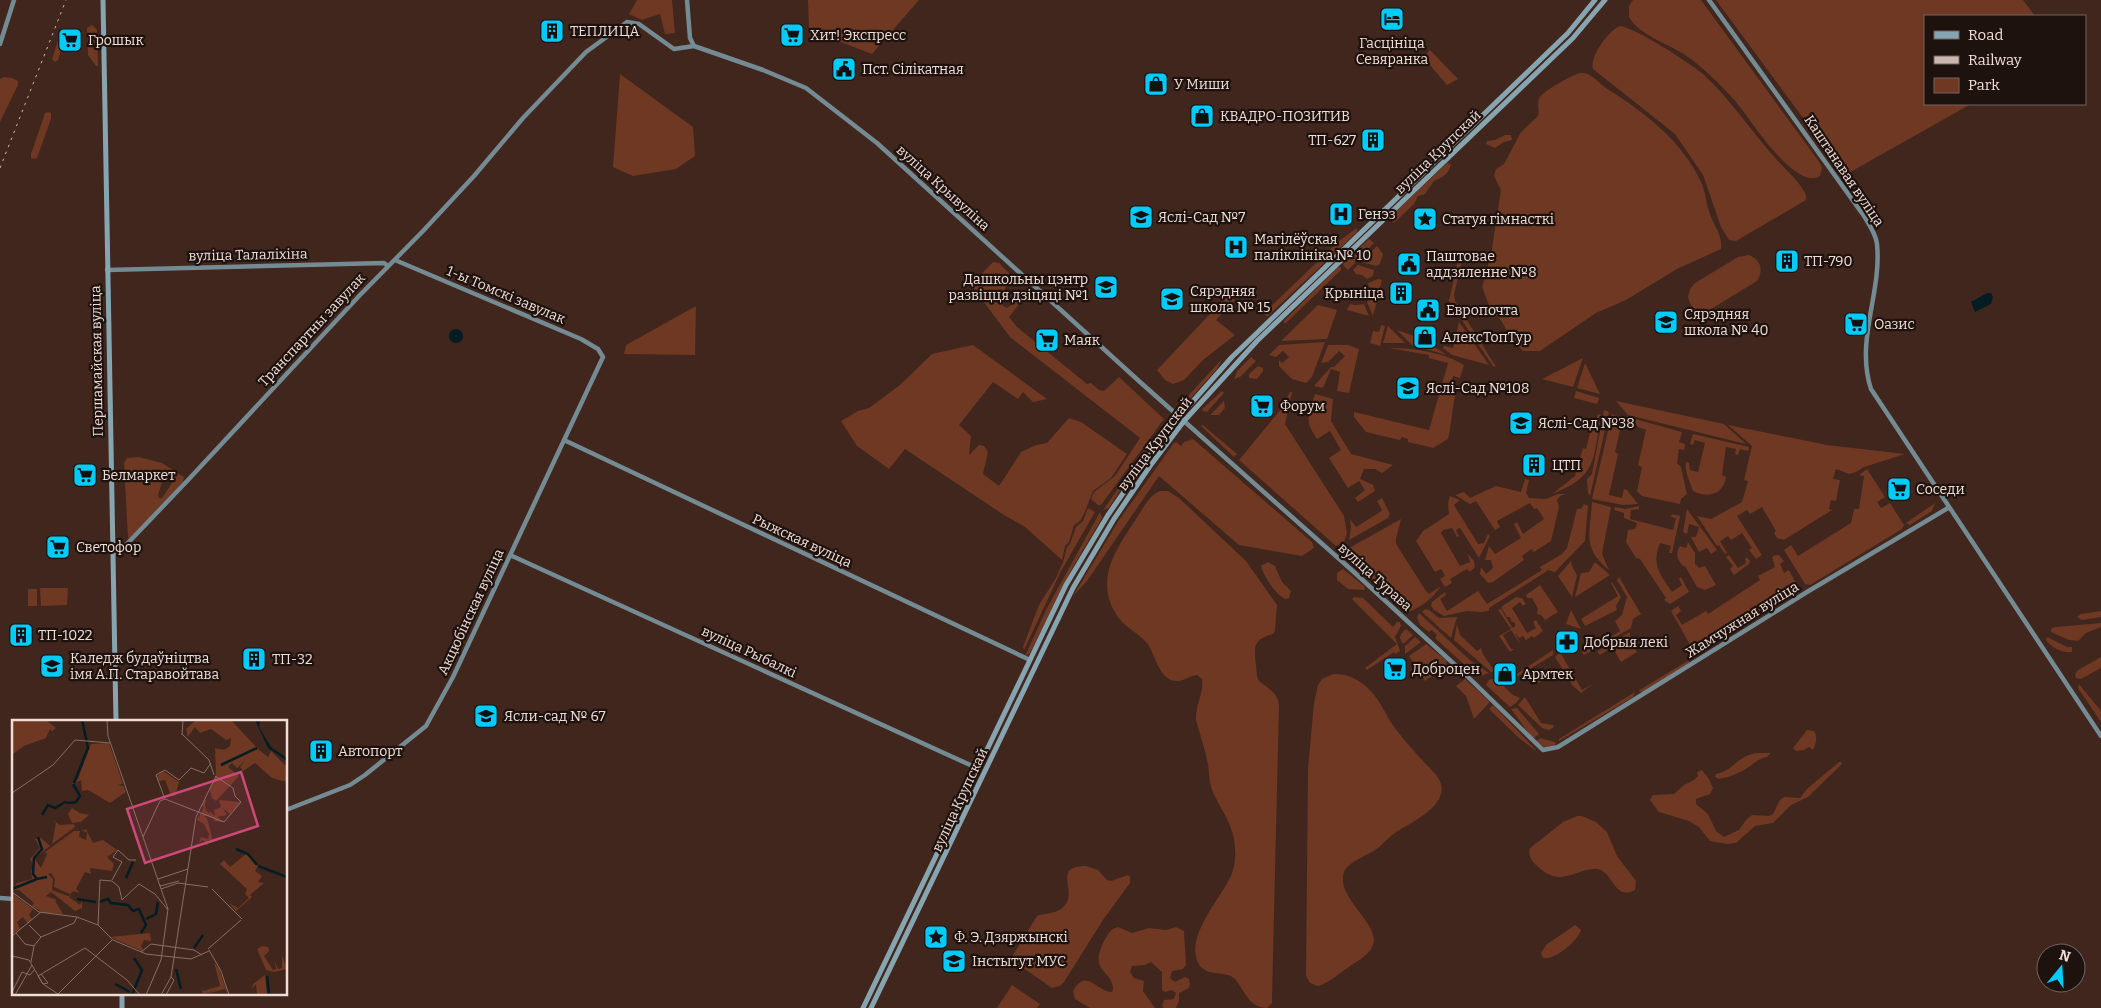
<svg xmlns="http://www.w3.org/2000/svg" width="2101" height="1008" font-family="Bitter,serif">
<rect width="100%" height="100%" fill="#40261c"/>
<path fill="#6e3823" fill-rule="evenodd" d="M637,0H672L675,33L665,34L660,14L642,20L629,14Z
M808,0H919L872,54L809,30Z
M1633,0H1701L1820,163L1822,168L1820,176C1795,192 1750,118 1736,102C1720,84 1702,66 1682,53C1666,43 1638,34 1629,17V6Z
M1716,0H2023L2035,16H1925V104H1971L1845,175Z
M92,25L97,30L98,66H96L88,55L87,28Z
M1620,26C1636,28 1690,63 1703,74C1731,99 1752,133 1778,161C1785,169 1809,190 1806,200L1736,241L1729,240L1721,227L1703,175L1675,134L1593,69C1589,57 1609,30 1620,26Z
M63,31L66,34L58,60L55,62L52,59L60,34Z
M1430,50L1458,79L1447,85L1423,57Z
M1580,73C1593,73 1596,81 1606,88C1644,112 1683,141 1702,184C1706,194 1706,204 1710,214C1714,226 1723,236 1721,249L1677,269L1626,300L1596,313L1540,351H1523L1510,337L1501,320L1491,310L1482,287L1491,255L1501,190L1494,176L1496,169L1504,164L1521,132L1538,116C1540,110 1536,102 1540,97C1543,91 1574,74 1580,73Z
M620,74L693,127L695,156L676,169L633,176L613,167Z
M4,77L12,78L18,81V85L0,122V79Z
M48,112L51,113V119L37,158L34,159L31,158V154L45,113Z
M1505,135H1511L1512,140L1504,142L1495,148L1486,144L1487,141L1495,140Z
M1447,163L1451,164C1449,174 1443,177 1434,181L1425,194L1418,196L1414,204L1394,223L1389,218Z
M1357,228V232L1268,316H1266L1264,313L1339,241Z
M1369,239L1374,243L1348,270L1343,265L1344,262Z
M1377,246L1383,254L1380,264L1376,266L1361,262Z
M1460,251L1464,252L1454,295L1455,301L1496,367L1493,366L1449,301Z
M1749,255C1761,260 1764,270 1757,281L1708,311C1697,313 1690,307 1688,297L1690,289L1695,283L1738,257Z
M993,262L999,263L1020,284L1019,286L1009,283L1005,288L1006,294L1002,300L1003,306L1007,308L1017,301L1020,303L1009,317L1017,327L1087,384L1091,383L1099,390L1104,391L1119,377L1164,419L1101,505H1098L1091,499L1094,492L1115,476L1140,438L1010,337L971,285Z
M1358,265L1374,270L1373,276L1367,279L1362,275L1356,274L1353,270Z
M1338,267H1341V270L1286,323H1284V321Z
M1378,279L1382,280L1379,291L1369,287L1368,283Z
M1375,292L1379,294L1373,316L1367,302Z
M1227,296L1235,300L1216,320L1235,335L1203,360L1184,380L1173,384L1165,380L1157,370Z
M1350,304L1355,305L1364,304L1369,316L1347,310Z
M1318,305L1337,310L1327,339L1281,341Z
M696,306L695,355L624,354L626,345Z
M1664,309L1671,321L1663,326L1656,314Z
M1459,322L1489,365L1452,355L1443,348L1444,346L1453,348Z
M1381,325L1385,326L1380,346L1370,343L1373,331L1379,332Z
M1388,326L1405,343H1383Z
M1397,330L1414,336L1413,346Z
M1416,341L1433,346L1447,355L1415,346Z
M1325,342L1312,377L1306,383L1292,379L1279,366V360L1282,363L1289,357L1283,351L1276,357L1269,355L1279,345Z
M973,345L1047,399L1033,402L1023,392L1018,399L993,382L959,425L971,436L969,455L979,445L984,446L988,452L983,474L999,486L1021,452L1036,445L1047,443L1069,418L1081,422L1127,454L1111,478L1093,491L1084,514L1080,521L1074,525L1069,542L1065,546L1062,560L1025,527L1004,515L905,449L889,469L857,446L841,421L858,411L869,408L900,385L932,354Z
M1328,345H1348L1359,349L1349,393L1337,391L1340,372L1331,369L1323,388L1314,386L1331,367H1334L1345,356L1339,351L1328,362L1321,363Z
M1389,348C1414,348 1443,352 1464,365L1460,378L1453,376L1450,386L1457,388C1452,405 1452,422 1448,439L1433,448L1408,442V439L1402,437L1400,440L1366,432L1354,417V412L1429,430L1448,363L1429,358V355Z
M1251,357L1256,361L1240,377L1234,379L1237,371Z
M1583,358L1573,387L1542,379Z
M1222,359L1217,369L1188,401V396Z
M1585,363L1600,394L1577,388Z
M1258,366L1263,368V371L1257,379L1249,378V374Z
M1222,391L1224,393L1207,412L1203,411L1202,409Z
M1576,391L1599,398L1597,404L1574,398Z
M1290,392H1292L1285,424L1344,516L1347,533L1344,542L1336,546L1239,460L1282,408Z
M1315,394L1333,399L1331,421L1351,454L1393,465L1382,473L1375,469H1364L1360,479L1373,485L1375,491L1358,502L1355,498L1365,490L1359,481L1348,488L1329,458L1341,450L1330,431L1317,439C1304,421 1308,413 1315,394Z
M1224,401L1225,408L1219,415H1210Z
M1616,401L1724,424L1746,444L1628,415Z
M1604,410L1609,412L1590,496L1588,493L1587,479L1592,474Z
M1598,414L1601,415C1593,458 1599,476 1552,494L1575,476L1583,448L1586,449L1593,421H1595Z
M1612,414L1627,420L1622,422L1615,452L1618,454L1609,495L1622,498L1624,489L1627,490L1638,504L1623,505L1592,499Z
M1631,418L1682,432L1679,442L1685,444L1684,450L1679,449L1677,463L1681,467L1687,494L1681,499L1680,504L1642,496L1637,491L1642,467L1638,465L1646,430L1638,427Z
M1203,425L1237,454L1234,457L1201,426Z
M1728,425L1827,445L1905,454L1864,467L1856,472L1849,474L1836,469L1833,479L1840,480L1836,501L1831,500L1829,509L1832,510L1784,540L1777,538L1774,533L1776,531L1762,507L1750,514L1747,510L1737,516L1762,555L1756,559L1749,550L1752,548L1742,533L1731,540L1728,536L1720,541L1727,553L1725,554L1719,545L1717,546L1697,516L1711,519L1742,502L1748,481L1744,480L1752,446Z
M1160,429L1164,431L1151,444L1137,463L1109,508L1103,510Z
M1693,434L1749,447L1748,451L1740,449L1738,455L1735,454L1736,449L1726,447L1722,475L1726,477C1724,494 1708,499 1693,491C1690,482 1684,471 1686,462L1689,463L1690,470L1698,472L1705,443L1695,440L1693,445L1690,444Z
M1193,439L1312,542L1314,548L1302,556L1239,545L1159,476L1087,581L1073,596L1119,520L1174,443L1176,442L1181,446L1184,442Z
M139,457L162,463L184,477L183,482L130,538H128L124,463L127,458ZM166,469L173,477L172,483L162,498H159L158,495Z
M1867,469L1885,497L1877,502L1881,508L1890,503L1904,525L1902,529L1810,585L1805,584L1784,550L1791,545L1798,556L1851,523L1854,509H1859L1864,476L1859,475Z
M1525,479L1529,480L1526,493L1529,498L1546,499L1558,494H1566L1560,496L1557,500L1559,507L1551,541L1534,552L1531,549L1522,556L1524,560L1493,582L1488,583L1480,574L1481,567L1486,574L1493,568L1491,560H1485L1489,546L1495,554L1521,538L1514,524L1517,522L1523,534L1544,519L1537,508L1534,509L1530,503L1497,521L1500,527L1495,530L1476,501L1470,504L1455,495L1464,492L1470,498L1496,486L1521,492Z
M1160,491H1168L1179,498L1246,561L1277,605L1275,631L1273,634C1253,640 1254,646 1256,665C1257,671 1256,676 1259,681C1269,689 1277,692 1279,705L1272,998V1003L1267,1008C1249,1008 1245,991 1235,979C1226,970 1209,977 1200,966C1182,940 1220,899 1231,876C1234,868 1236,859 1235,850C1235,824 1219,809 1211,787C1209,779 1209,771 1208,764C1205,749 1200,735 1196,720C1195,706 1204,693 1202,679L1197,675C1190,676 1185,680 1179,681C1159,683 1156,655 1147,643C1138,632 1123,627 1116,614C1094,579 1117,548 1136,519C1143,509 1148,496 1160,491Z
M1450,496L1460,500L1454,505L1478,544L1484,543L1488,534L1490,536L1479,558L1460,528L1456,530L1459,536L1457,537L1452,528L1443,530L1441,533L1460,566L1470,562L1468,554L1474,561L1475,567L1470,572L1467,569L1450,579L1452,583L1445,587L1440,579L1445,576L1441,569L1435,572L1416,541L1423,531L1449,514L1448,503Z
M1382,498L1390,514L1388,518L1349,540L1351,527L1350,519L1356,527L1380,512L1382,510L1377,501Z
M1592,502L1611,507L1602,554L1609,570C1582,548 1590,534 1592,502Z
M1935,503L1932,511L1910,525L1906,523Z
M1584,504L1588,506L1585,541L1555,572L1548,570L1544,573L1489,608V611L1480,612L1467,611L1444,616L1434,610L1431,606L1432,602L1445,592L1446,595L1440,599L1447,611L1478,591L1487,604L1542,570L1540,567L1562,554L1567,548L1577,509H1581Z
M1639,506V509L1631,510L1630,519L1673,530L1676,518L1671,517L1672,514L1680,516L1672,553H1669L1671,546L1660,543C1651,565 1660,574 1672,592L1682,585L1679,579L1681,577L1689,592L1670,604L1664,600L1666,598L1640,559L1636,558L1626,542L1628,530L1635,529L1637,523L1624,518V513L1614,510L1615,507L1626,509Z
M1088,508L1095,512L1061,571L1024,650L1023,647L1039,605L1056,578L1063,562L1067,547L1070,544L1076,527L1083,521Z
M1687,509L1717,550L1711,554L1707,548L1699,552L1691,537H1696L1699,527L1689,524L1687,534L1683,532Z
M1100,512L1102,518L1074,565L1030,653L1025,656L1047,608Z
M1401,519L1396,539V544L1426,591L1429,594L1441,586C1434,597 1420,609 1407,612L1342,552Z
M1688,542L1695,553V564L1699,568L1705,566L1716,585L1705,590L1697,587L1685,566H1683C1677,559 1675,554 1680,546L1686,548Z
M1729,555L1738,568L1746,563L1745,559L1747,557L1750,561L1749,564L1734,575L1730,569L1733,566L1726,557Z
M1776,555H1779L1784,561L1780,564L1784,573L1789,570L1799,589L1697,652H1694L1671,611L1678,606L1681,611L1676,615L1682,625L1706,611L1708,614L1760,580L1758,576L1775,567L1772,557Z
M1571,561L1572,566L1577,575L1572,597L1558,576Z
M1268,562L1275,566L1282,582L1291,591L1289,598L1286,599C1276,596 1263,575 1261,566Z
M1595,562L1610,575L1575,597L1581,573L1589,572Z
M1343,569L1364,586L1365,590L1348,589L1337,580V573Z
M1619,577L1641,614L1633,619L1631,628L1584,655L1582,652L1583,648H1586L1585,637L1587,636L1595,647L1620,631L1615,621L1622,615L1627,597L1617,580Z
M1612,582L1621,597L1616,606L1617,610L1585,626L1581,619L1618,596L1611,583Z
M1540,585L1558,612L1545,620L1541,615L1537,614L1538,609L1532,598H1527L1526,595Z
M40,588H68L67,605L41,606Z
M28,589H37V606H28Z
M1354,597L1363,598L1393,627L1397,622H1400L1401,626L1395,637L1400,651L1396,654L1394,652L1367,670L1365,668L1397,644L1352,599Z
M1516,597L1522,598L1526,604L1523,606L1520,602L1512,608L1527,633L1536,628L1533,622L1536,620L1543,631L1534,638L1532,636L1526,640L1523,636L1519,638L1515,633L1521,645L1511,630L1503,635L1511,649H1514L1510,652L1499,636L1511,629L1498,610L1501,609L1512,627L1511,628L1515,627V623L1511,621L1510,617H1507L1501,607Z
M1425,609L1429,610L1439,618L1457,617L1451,638L1422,612Z
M1571,610L1581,629L1566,624Z
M2101,611V617L2082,620L2077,617L2081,614Z
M1419,613L1471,661L1489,673L1491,672L1454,640L1457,624L1460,635L1477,651L1481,648C1483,657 1490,663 1494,671L1478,677L1435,638L1437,635L1432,630L1429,632L1420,625L1417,617Z
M2101,623V627L2086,633L2078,641L2069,640L2051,632L2052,628L2056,627Z
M1406,629L1413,635L1403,644L1400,638L1401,634Z
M1630,632V640L1637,652L1621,662L1612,647L1600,655L1598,653V651Z
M1415,637L1421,642L1405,654V646Z
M2047,637L2067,647H2072V652C2064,654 2050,647 2046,640Z
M1426,644L1447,661L1445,667L1425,681L1409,656Z
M1553,650V655L1513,679L1512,677Z
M1560,652L1582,690L1593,684L1581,693L1573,686L1555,657Z
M2101,657V668L2081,679L2076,678L2075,675L2078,670Z
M1689,660V663L1643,692L1638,691Z
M1532.5 677a5.5 5.5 0 1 1 11 0a5.5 5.5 0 1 1-11 0Z
M1333,674C1358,673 1375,692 1385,712C1395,731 1409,745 1422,760C1428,767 1439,775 1441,784C1447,806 1412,822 1398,831C1389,836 1383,845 1375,850C1366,856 1348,862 1344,872C1334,901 1392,929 1368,953C1363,958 1356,962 1350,966C1340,973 1329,983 1318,986L1310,983L1306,976L1308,768L1314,703L1318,685L1322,679Z
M1465,679L1489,701V703L1474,719L1466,696L1456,686Z
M1492,679H1496L1513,695L1520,698L1516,703L1510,707L1486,685L1489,680Z
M2079,684L2101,711V722L2078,688Z
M1635,692L1633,697L1559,741V739Z
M1525,697L1541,723L1553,725L1554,727L1549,730L1542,728L1518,705Z
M1493,705L1535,749L1536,751L1519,738L1489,709Z
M1517,708L1539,734L1533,739L1511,709Z
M1807,730L1814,731C1818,737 1816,744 1813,750L1809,747L1804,750L1796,751L1793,748Z
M1540,738L1555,742L1556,744L1545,748L1537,741Z
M1758,753H1771L1767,757C1759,758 1756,762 1749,767C1740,773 1730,777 1719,779L1715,777L1716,774C1735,770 1737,755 1758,753Z
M1839,762H1841L1842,764L1808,797L1791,805L1773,823L1755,826L1736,843L1727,844L1710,841L1699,827L1689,821L1659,812L1650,800L1653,795L1674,794L1684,785L1694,780L1698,776L1697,772L1702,770L1709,779L1713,788L1710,794L1696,799V804L1708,814L1716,831L1724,837L1739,830L1746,820L1752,815L1769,816L1773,814L1780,800L1784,797L1800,798L1807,789Z
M1577,816H1582L1596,822L1607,832L1617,856L1636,881L1635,890C1614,901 1614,873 1598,869C1593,868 1588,870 1583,871C1562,878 1554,882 1536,865C1531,860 1528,855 1530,848L1563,822Z
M1086,866L1098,870L1107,880L1111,881L1128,875L1130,877V883L1103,920L1064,982L1060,986L1052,988L1016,963L1013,955L1037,916C1045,913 1054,914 1061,909C1082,894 1049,866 1086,866Z
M1575,925L1581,930C1578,941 1554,961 1543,958L1541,953L1546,945Z
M1118,927L1132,933L1149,928L1166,930L1176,927L1184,931L1186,965L1183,969L1172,971L1170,978L1175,982L1185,977L1189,979L1190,984L1189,988L1179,993V1001L1176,1008H1163L1162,1006L1164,1000L1174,999L1176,993L1172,990L1165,992L1162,990V972L1151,962L1145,965L1132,966L1130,972L1134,978L1144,981L1143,991L1155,1008H1090L1075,999L1073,991C1087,967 1096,992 1112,992L1113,989C1113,970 1088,973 1104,941C1108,934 1110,929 1118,927Z
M1012,985L1040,1004L1037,1008H997Z"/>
<path fill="#041c24" d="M1987,293H1991L1993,297L1991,304L1975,312L1971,302Z
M449 336a7 7 0 1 1 14 0a7 7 0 1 1-14 0Z"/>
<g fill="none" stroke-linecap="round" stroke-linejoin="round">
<path stroke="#748b94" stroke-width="4.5" d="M687,0L690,38L694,46L763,70L806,88L877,143L1140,382L1355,573L1466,675L1543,750L1558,747L1807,592L1948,508
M1709,0L1864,216C1869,224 1876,234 1877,244C1882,293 1855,341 1871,389L2101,736
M0,44L14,0
M107,270L384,263L388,266
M564,440L1030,660
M113,553L126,545L189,479L360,295L423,231L474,176L523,118L586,52L627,22L639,24L674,49L694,46
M510,555L979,769
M286,810L350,785L365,775L426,726L453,677L603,357L598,349L581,339L395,260
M0,898L14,899"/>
<path stroke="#86a5b0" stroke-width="5" d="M103,0L116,722
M122,994V1008
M863,1008L1066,585L1108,515L1146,460L1179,417L1232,357L1568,33L1595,0
M871,1008L1073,588L1114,519L1150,466L1184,421L1257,341L1573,38L1605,0"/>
<path stroke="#cbb7b0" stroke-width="1" stroke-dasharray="2.5 5" stroke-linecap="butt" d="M0,168L66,0"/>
</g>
<defs>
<g id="hotel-square" transform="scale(1.25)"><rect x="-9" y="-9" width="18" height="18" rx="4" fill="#00cbf9" stroke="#1e120e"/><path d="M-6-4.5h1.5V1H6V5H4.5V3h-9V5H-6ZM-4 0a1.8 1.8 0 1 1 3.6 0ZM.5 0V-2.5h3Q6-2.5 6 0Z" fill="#111"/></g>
<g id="building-square" transform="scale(1.25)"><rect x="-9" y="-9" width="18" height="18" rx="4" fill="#00cbf9" stroke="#1e120e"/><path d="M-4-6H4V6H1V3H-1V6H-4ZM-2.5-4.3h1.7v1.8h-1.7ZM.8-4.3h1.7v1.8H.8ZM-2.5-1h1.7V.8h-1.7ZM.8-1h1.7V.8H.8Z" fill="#111"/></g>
<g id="supermarket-square" transform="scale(1.25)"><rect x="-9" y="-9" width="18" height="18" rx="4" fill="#00cbf9" stroke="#1e120e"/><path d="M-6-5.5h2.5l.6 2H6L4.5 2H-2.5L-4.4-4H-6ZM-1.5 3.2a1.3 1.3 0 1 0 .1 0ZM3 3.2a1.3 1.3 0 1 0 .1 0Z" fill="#111"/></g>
<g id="civic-square" transform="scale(1.25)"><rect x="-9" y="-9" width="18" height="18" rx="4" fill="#00cbf9" stroke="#1e120e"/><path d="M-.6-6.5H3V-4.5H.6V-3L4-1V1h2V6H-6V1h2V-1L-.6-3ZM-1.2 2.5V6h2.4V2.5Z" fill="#111"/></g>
<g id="shop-square" transform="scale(1.25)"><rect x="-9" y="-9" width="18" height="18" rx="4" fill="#00cbf9" stroke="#1e120e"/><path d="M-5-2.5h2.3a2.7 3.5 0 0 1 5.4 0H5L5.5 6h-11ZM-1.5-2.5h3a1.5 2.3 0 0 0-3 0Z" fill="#111"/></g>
<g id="hospital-square" transform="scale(1.25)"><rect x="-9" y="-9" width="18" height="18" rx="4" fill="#00cbf9" stroke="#1e120e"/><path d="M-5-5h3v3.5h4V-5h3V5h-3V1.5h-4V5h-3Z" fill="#111"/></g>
<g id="school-square" transform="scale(1.25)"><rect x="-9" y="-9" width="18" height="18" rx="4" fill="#00cbf9" stroke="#1e120e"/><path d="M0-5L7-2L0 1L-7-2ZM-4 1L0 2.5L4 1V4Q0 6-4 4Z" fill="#111"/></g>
<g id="sight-square" transform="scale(1.25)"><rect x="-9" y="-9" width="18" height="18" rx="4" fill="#00cbf9" stroke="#1e120e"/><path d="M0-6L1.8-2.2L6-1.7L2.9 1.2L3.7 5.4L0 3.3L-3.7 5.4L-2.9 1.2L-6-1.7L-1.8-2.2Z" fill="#111"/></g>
<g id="pharmacy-square" transform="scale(1.25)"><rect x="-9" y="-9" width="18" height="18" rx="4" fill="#00cbf9" stroke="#1e120e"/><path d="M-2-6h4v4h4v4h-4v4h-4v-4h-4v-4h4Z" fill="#111"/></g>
<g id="university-square" transform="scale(1.25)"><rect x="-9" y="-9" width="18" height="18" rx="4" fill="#00cbf9" stroke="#1e120e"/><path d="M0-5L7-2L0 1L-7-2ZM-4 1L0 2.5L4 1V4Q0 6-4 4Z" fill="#111"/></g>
</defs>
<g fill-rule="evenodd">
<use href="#hotel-square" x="1392" y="19"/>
<use href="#building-square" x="552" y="31"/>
<use href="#supermarket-square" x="792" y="35"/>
<use href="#supermarket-square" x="70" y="40"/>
<use href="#civic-square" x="844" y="69"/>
<use href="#shop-square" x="1156" y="84"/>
<use href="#shop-square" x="1202" y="116"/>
<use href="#building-square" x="1373" y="140"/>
<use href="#hospital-square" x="1341" y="214"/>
<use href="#school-square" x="1141" y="217"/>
<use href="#sight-square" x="1425" y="219"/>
<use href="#hospital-square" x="1236" y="247"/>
<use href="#building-square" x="1787" y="261"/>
<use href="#civic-square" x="1409" y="264"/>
<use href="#school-square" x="1106" y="287"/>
<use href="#building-square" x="1401" y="293"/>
<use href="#school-square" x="1172" y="299"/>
<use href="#civic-square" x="1428" y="310"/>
<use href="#school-square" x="1666" y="322"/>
<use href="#supermarket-square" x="1856" y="324"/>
<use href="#shop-square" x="1425" y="337"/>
<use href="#supermarket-square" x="1047" y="340"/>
<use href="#school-square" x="1408" y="388"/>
<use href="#supermarket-square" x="1262" y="406"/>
<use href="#school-square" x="1521" y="423"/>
<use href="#building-square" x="1534" y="465"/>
<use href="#supermarket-square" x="85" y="475"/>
<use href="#supermarket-square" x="1899" y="489"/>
<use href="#supermarket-square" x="58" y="547"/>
<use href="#building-square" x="21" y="635"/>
<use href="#pharmacy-square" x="1567" y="642"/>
<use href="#building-square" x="254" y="659"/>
<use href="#university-square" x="52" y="666"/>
<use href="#supermarket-square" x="1395" y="669"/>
<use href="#shop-square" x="1505" y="674"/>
<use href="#school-square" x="486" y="716"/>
<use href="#building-square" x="321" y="751"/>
<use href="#sight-square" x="936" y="937"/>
<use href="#university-square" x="954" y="961"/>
</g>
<g text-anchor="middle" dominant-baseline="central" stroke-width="4.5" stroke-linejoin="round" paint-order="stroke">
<g font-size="14" fill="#efddd6" stroke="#1e120e" text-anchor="start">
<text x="570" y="31">ТЕПЛИЦА</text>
<text x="810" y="35">Хит! Экспресс</text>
<text x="88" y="40">Грошык</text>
<text x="1392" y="43" text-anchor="middle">Гасцініца<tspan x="1392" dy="16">Севяранка</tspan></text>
<text x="862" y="69">Пст. Сілікатная</text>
<text x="1174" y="84">У Миши</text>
<text x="1220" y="116">КВАДРО-ПОЗИТИВ</text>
<text x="1356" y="140" text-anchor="end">ТП-627</text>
<text x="1358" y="214">Генэз</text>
<text x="1158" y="217">Яслі-Сад №7</text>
<text x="1442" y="219">Статуя гімнасткі</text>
<text x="1254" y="239">Магілёўская<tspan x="1254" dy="16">паліклініка № 10</tspan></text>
<text x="1426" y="256">Паштовае<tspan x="1426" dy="16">аддзяленне №8</tspan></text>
<text x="1804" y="261">ТП-790</text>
<text x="1088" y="279" text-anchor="end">Дашкольны цэнтр<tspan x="1088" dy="16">развіцця дзіцяці №1</tspan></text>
<text x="1190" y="291">Сярэдняя<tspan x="1190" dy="16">школа № 15</tspan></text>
<text x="1384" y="293" text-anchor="end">Крыніца</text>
<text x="1446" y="310">Европочта</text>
<text x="1684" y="314">Сярэдняя<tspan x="1684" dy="16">школа № 40</tspan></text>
<text x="1874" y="324">Оазис</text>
<text x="1442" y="337">АлексТопТур</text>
<text x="1064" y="340">Маяк</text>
<text x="1426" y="388">Яслі-Сад №108</text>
<text x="1280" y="406">Форум</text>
<text x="1538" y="423">Яслі-Сад №38</text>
<text x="1552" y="465">ЦТП</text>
<text x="102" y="475">Белмаркет</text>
<text x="1916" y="489">Соседи</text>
<text x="76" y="547">Светофор</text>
<text x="38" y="635">ТП-1022</text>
<text x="1584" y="642">Добрыя лекі</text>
<text x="70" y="658">Каледж будаўніцтва<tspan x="70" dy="16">імя А.П. Старавойтава</tspan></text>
<text x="272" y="659">ТП-32</text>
<text x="1412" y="669">Доброцен</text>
<text x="1522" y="674">Армтек</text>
<text x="504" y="716">Ясли-сад № 67</text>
<text x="338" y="751">Автопорт</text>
<text x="954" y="937">Ф. Э. Дзяржынскі</text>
<text x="972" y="961">Інстытут МУС</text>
</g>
<g font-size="14" fill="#efddd6" stroke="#1e120e">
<text transform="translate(1438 152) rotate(-44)">вуліца Крупскай</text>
<text transform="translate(1844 171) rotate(56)">Каштанавая вуліца</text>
<text transform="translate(943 188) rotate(42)">вуліца Крывуліна</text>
<text transform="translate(248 255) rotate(-1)">вуліца Талаліхіна</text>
<text transform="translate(506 295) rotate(23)">1-ы Томскі завулак</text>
<text transform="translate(312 330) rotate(-47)">Транспартны завулак</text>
<text transform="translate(97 361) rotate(-91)">Першамайская вуліца</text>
<text transform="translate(1155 444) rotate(-53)">вуліца Крупскай</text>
<text transform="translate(802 541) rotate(25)">Рыжская вуліца</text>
<text transform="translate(1375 577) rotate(42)">вуліца Турава</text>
<text transform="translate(471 612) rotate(-65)">Акцюбінская вуліца</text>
<text transform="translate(1742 620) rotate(-32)">Жамчужная вуліца</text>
<text transform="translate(749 652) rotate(25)">вуліца Рыбалкі</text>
<text transform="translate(960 800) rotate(-65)">вуліца Крупскай</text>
</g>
</g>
<g transform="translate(12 720)">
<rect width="275" height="275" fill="#40261c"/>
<path d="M0,0H34L44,8L40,11L38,9L34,18L12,26L1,34ZM219,0L246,29L256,37L259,31L275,47V62L260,58L243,43L231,51L228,47L233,41L225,48L220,43L216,47L227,56L204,81L200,78L198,70L204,55L203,28L212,30L218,26L219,18L214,20L199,9L188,13L183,7L176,17L174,9L183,1H173ZM97,23L111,64L105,65L112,66L114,72L98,83L76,70L70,71L69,60L59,65L66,59L79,24ZM151,51L167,62L163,76H159L153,60L147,61L145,56ZM194,79L193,87L203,96L202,90L209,87L207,80L229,82L218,94L211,88L215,95L205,97L212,102L201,101L202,99L195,96H192L195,98L201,121L196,120L195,126L191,120L187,123L189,117L196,119L197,114L192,104L185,100L192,87L196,93L199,92L189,85ZM60,88L68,93L77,95L69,102L60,103L56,94ZM41,100L48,105L62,104L63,107L40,124L44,103ZM74,109L81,123L91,120L105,130L95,137L102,144L100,151L78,148L79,154L73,152L64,169L68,173L61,171L58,174L42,167L43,159L39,153L36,154L41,159L40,170L56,176L60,174L57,177L68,185L70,181V188L63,191L39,172L34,176L45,180L43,181L51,194L32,193L20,186L22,183L7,170H0L5,163L20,159L19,151L22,147L18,139L28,128L23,119L29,118L38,126L22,138L29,148L35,134L33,132L62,111H68L67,117L74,120L75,112L70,111ZM234,134L246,146L243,151L250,156L246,162L252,163L238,175L240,177L224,191L217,183L226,188L237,178L233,174L235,169L208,144L212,140L218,147ZM0,173L21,189L17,195L20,199L16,204L11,197L5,202L8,209L0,214ZM138,213L139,221L132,220L129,226L132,232L98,217ZM250,226L256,227L257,231L252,236L261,250L264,249L263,242L266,249L270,248V235L275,249L262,252L254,250L245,229ZM202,242L207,249L216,275L213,269L190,275L207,269L191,274L189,267L191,271L208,266ZM253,255L255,275H245L244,264L240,269L241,264Z" fill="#6e3823"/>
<path d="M243,0H248L247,7L259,27L275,38V41L256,28Z" fill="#041c24"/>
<path fill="none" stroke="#041c24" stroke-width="2.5" d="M209,45L245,28M62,63L76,28L70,0M57,83L64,82L68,76L61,64M30,95L36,85L43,88L53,82L57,83M26,117L30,129L22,138L21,154L25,159L35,157M224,129L236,134L245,145M246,146L275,157M114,158L121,142M0,169L25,159M65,179L84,182M87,182L96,179L99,183L116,185L121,191L127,189L134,205L129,213M134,199L144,194L146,182M182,228L191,215M164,249L169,269M255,256L257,274M103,264L118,272M120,275L130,250L122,238"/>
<path fill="none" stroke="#866f66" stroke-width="1" d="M95,0L96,16L156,189L149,240L134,275M170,14L197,40L202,55M170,15L171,0M199,43L192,53L179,48L167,60L153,50L144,55L153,79L212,102L229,82L223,76L221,68L203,56M0,73L41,45L63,20L98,23M131,117L148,81L153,79M146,159L176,149M100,160L110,142L101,137L106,130L117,140H124M100,161L107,167L110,180L127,164L143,174L156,190M148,166L167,161M149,169L166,163L196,167M200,169L230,199M0,172L27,192L65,197L86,205L101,220L134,234L179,239L197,231M17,205L29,217M86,205L88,160L100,161M4,213L13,224L22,226M0,216L29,192M196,229L229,200M197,230L209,251L217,275M129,232L139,224L182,230L190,235M0,236L17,240L31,264L46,274M19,242L22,226L29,217L62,203L65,197M29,254L36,263L31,264M31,264L26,256L73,228L115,260L128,275M0,272L10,252L18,255L22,250M3,275L20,245M45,275L100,220M149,275L159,257L184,97L204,56M154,275L162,260L159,257"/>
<path fill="#cd497a" fill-opacity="0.15" stroke="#cd497a" stroke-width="2.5" d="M229,52L246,106L133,143L115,89Z"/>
<rect width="275" height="275" fill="none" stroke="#efddd6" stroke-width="2.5"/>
</g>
<rect x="1924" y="15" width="162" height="90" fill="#1e120e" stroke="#72635e"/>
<rect x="1934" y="31" width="25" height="8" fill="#86a5b0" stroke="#72635e"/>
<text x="1968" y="40" font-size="15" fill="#efddd6">Road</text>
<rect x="1934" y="56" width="25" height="8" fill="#cbb7b0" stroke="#72635e"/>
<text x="1968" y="65" font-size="15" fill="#efddd6">Railway</text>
<rect x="1934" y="78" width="25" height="15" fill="#6e3823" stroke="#72635e"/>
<text x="1968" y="90" font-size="15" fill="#efddd6">Park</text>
<g transform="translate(2061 968) rotate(18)"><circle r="24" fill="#1e120e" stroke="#72635e"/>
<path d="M0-4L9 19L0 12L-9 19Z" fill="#00cbf9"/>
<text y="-8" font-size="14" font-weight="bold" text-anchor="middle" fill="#efddd6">N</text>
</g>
</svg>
